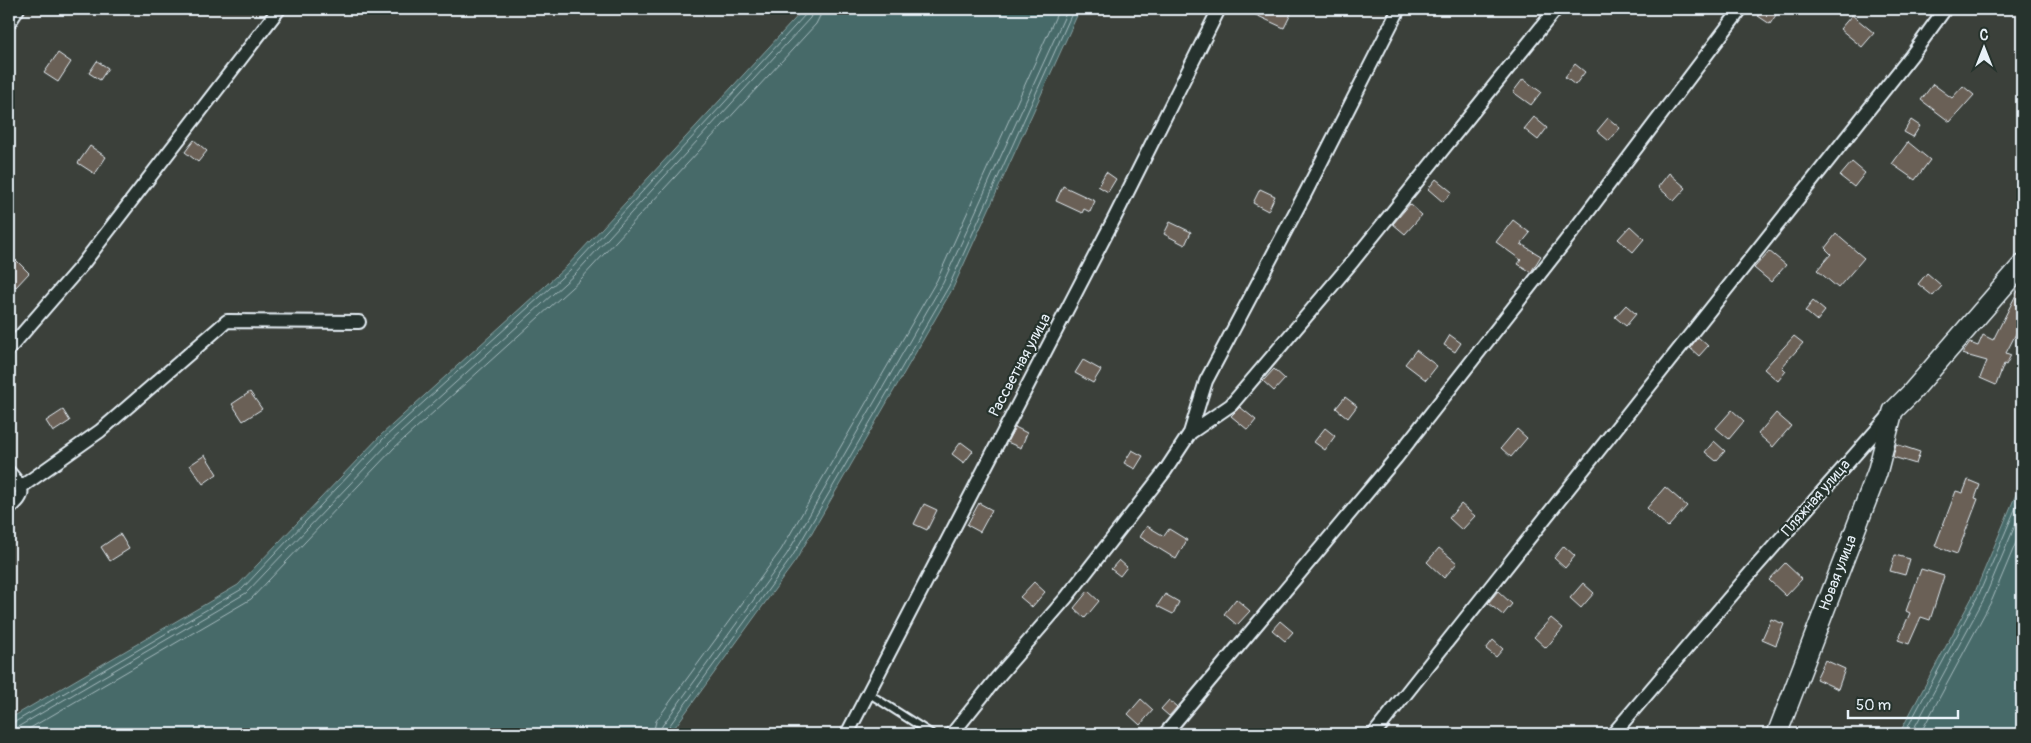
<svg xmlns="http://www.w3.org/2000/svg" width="2031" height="743" font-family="Pangolin,sans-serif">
<rect width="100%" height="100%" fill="#3b403a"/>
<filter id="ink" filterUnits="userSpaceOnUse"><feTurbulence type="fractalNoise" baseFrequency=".02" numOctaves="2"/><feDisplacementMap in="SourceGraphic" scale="10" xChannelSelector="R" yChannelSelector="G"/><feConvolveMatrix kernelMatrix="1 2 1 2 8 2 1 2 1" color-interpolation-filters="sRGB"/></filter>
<g filter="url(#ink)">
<path fill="#466a69" stroke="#87a0a2" d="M804,9H1080L953,288L796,560L670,734H9V719L238,585L381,435L567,266Z
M2022,480V734H1899L1975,592Z"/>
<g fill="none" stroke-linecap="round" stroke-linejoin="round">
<path stroke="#a7bbbf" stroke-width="1" d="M9,723H13L242,589L384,438L571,269L806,14L807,9
M9,730L16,728L246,593L389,443L575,274L810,18L814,9
M20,734L251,599L394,448L581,279L816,24L820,16L821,9
M653,734L656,721L781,550L937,280L1059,9
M660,734L662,726L787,554L943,283L1068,9
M666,734L667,729L792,557L949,286L1074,9
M1904,734L1979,594L2022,493
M1911,734L1985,597L2022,509
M1920,734L1992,600L2022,528"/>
</g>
<path fill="#6b6057" stroke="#e8f1f8" d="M1243,9H1278L1291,14L1284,28Z
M1763,9H1780L1770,24L1758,16Z
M1852,15L1874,33L1862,47L1840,29Z
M58,53L71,62L58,82L44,73Z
M97,61L108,68L100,80L89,73Z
M1575,64L1585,72L1575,85L1565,77Z
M1523,79L1541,92L1531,105L1513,92Z
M1933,84L1952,98L1963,86L1974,95L1950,122L1921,100Z
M1534,117L1547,128L1538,140L1524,129Z
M1608,118L1620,128L1609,141L1597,131Z
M1911,120L1920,126L1913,137L1904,132Z
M194,140L207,151L198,162L185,152Z
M1908,142L1930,160L1915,180L1892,164Z
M90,146L106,157L95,174L78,163Z
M1852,162L1865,173L1854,187L1840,176Z
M1106,172L1116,179L1108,192L1098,186Z
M1669,173L1686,188L1674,201L1658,187Z
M1436,179L1452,192L1443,202L1428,189Z
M1063,186L1095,201L1090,212L1084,209L1082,213L1056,201Z
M1260,189L1275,196L1268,211L1253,203Z
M1410,204L1422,215L1405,234L1393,224Z
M1513,220L1530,233L1521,244L1541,256L1531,272L1518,264L1521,260L1496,242Z
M1170,222L1191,232L1185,245L1164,234Z
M1630,226L1644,239L1633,252L1618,239Z
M1836,234L1864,258L1838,288L1817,270L1831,254L1825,248Z
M1769,251L1786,265L1771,282L1754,268Z
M16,260L29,273L16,287L9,280V267Z
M1927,273L1942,286L1933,296L1918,284Z
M2022,283V322L2006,353L2011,355L2006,365L2004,364L1996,385L1980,378L1987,361L1962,354L1970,343L1978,346L1983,335L1993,340Z
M1813,301L1825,311L1817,321L1805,311Z
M1626,305L1636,314L1626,326L1615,317Z
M1450,335L1461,343L1455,352L1444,345Z
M1794,336L1803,343L1782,367L1786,371L1778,381L1764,369Z
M1698,337L1708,346L1699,356L1690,348Z
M1416,350L1437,366L1426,380L1405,364Z
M1083,360L1101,370L1093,383L1075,373Z
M1274,369L1285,379L1274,391L1263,381Z
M250,392L262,409L243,421L232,404Z
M1345,397L1357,406L1348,418L1336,408Z
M1240,407L1256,420L1248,430L1231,416Z
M63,410L70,421L53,432L46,421Z
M1732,410L1744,421L1729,439L1716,428Z
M1776,413L1791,426L1773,447L1758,434Z
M1015,427L1027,433L1021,448L1007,442Z
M1325,428L1335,436L1325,450L1314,442Z
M1517,429L1527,438L1511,457L1501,448Z
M1714,441L1725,451L1716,461L1705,452Z
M961,442L973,451L964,463L952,454Z
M1896,444L1920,452L1916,464L1893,457Z
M1132,450L1143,456L1135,469L1124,463Z
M205,455L217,474L203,484L190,465Z
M1968,480L1980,485L1975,498L1978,499L1957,554L1935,546L1956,491L1963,493Z
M1665,487L1687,506L1668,527L1647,508Z
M979,503L992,510L980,532L967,525Z
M924,504L937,510L927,530L914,524Z
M1461,504L1475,516L1462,530L1449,518Z
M1147,526L1164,536L1169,529L1187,540L1176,559L1140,537Z
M120,534L129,549L110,561L101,547Z
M1564,546L1575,556L1565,568L1554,558Z
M1439,548L1457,563L1444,578L1427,562Z
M1895,555L1910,559L1905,575L1890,571Z
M1119,560L1127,567L1120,576L1111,569Z
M1785,563L1802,579L1786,596L1769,580Z
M1921,569L1944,576L1930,620L1921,617L1909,644L1898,640L1910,613L1906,611Z
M1034,582L1045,592L1032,607L1020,597Z
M1583,583L1594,593L1581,608L1570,598Z
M1088,591L1099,601L1085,618L1074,608Z
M1498,591L1512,604L1503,615L1488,603Z
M1165,594L1179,602L1173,614L1157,606Z
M1236,599L1250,611L1237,625L1224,614Z
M1551,618L1563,628L1546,648L1534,637Z
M1771,619L1784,624L1776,645L1762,639Z
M1280,621L1293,632L1285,641L1272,630Z
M1493,640L1503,649L1496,657L1486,649Z
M1825,660L1845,669L1838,689L1816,679Z
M1141,699L1153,710L1140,725L1128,714Z
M1169,700L1177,707L1169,716L1161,709Z"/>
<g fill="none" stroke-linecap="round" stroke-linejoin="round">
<g stroke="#e8f1f8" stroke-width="10">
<path id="lane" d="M868,693L932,734"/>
</g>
<g stroke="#e8f1f8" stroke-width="16">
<path id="street" d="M9,23L18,9
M9,349L82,265L279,9
M1190,433L1231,405L1353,261L1556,9
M9,472C23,489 28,493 9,509
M21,487L100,431L227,321L359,322
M847,734L1115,217L1219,9
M952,734L996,679L1066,598L1165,471L1190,433L1206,381L1306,192L1399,9
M1165,734L1396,458L1578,225L1741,9
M1374,734L1911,56L1945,9
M1613,734L1753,570L1890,415"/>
</g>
<g stroke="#e8f1f8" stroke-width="22">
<path id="secondary" d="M1777,734L1877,473L1893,411L1911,393L2022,265"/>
</g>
<use href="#lane" stroke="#26332d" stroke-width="6"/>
<use href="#street" stroke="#26332d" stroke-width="12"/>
<use href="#secondary" stroke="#26332d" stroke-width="19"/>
</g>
</g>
<g text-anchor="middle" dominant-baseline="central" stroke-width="4.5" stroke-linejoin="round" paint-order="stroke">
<g font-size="15" fill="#e8f1f8" stroke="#26332d">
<text transform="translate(1020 365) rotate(-62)">Рассветная улица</text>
<text transform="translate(1816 498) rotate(-49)">Пляжная улица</text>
<text transform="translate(1838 573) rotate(-69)">Новая улица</text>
</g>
</g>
<rect width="2031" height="743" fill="none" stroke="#26332d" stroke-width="30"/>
<rect x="15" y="15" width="2001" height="713" fill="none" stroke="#e8f1f8" stroke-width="2" filter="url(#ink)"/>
<g transform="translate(1984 48)" stroke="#26332d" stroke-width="4" paint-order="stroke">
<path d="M0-4L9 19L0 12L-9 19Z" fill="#e8f1f8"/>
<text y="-8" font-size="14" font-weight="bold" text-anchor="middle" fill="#e8f1f8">С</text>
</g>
<path d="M1848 710v8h110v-8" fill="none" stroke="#e8f1f8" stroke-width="2.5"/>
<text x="1856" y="710" font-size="15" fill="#e8f1f8" stroke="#26332d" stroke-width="4" paint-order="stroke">50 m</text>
</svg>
